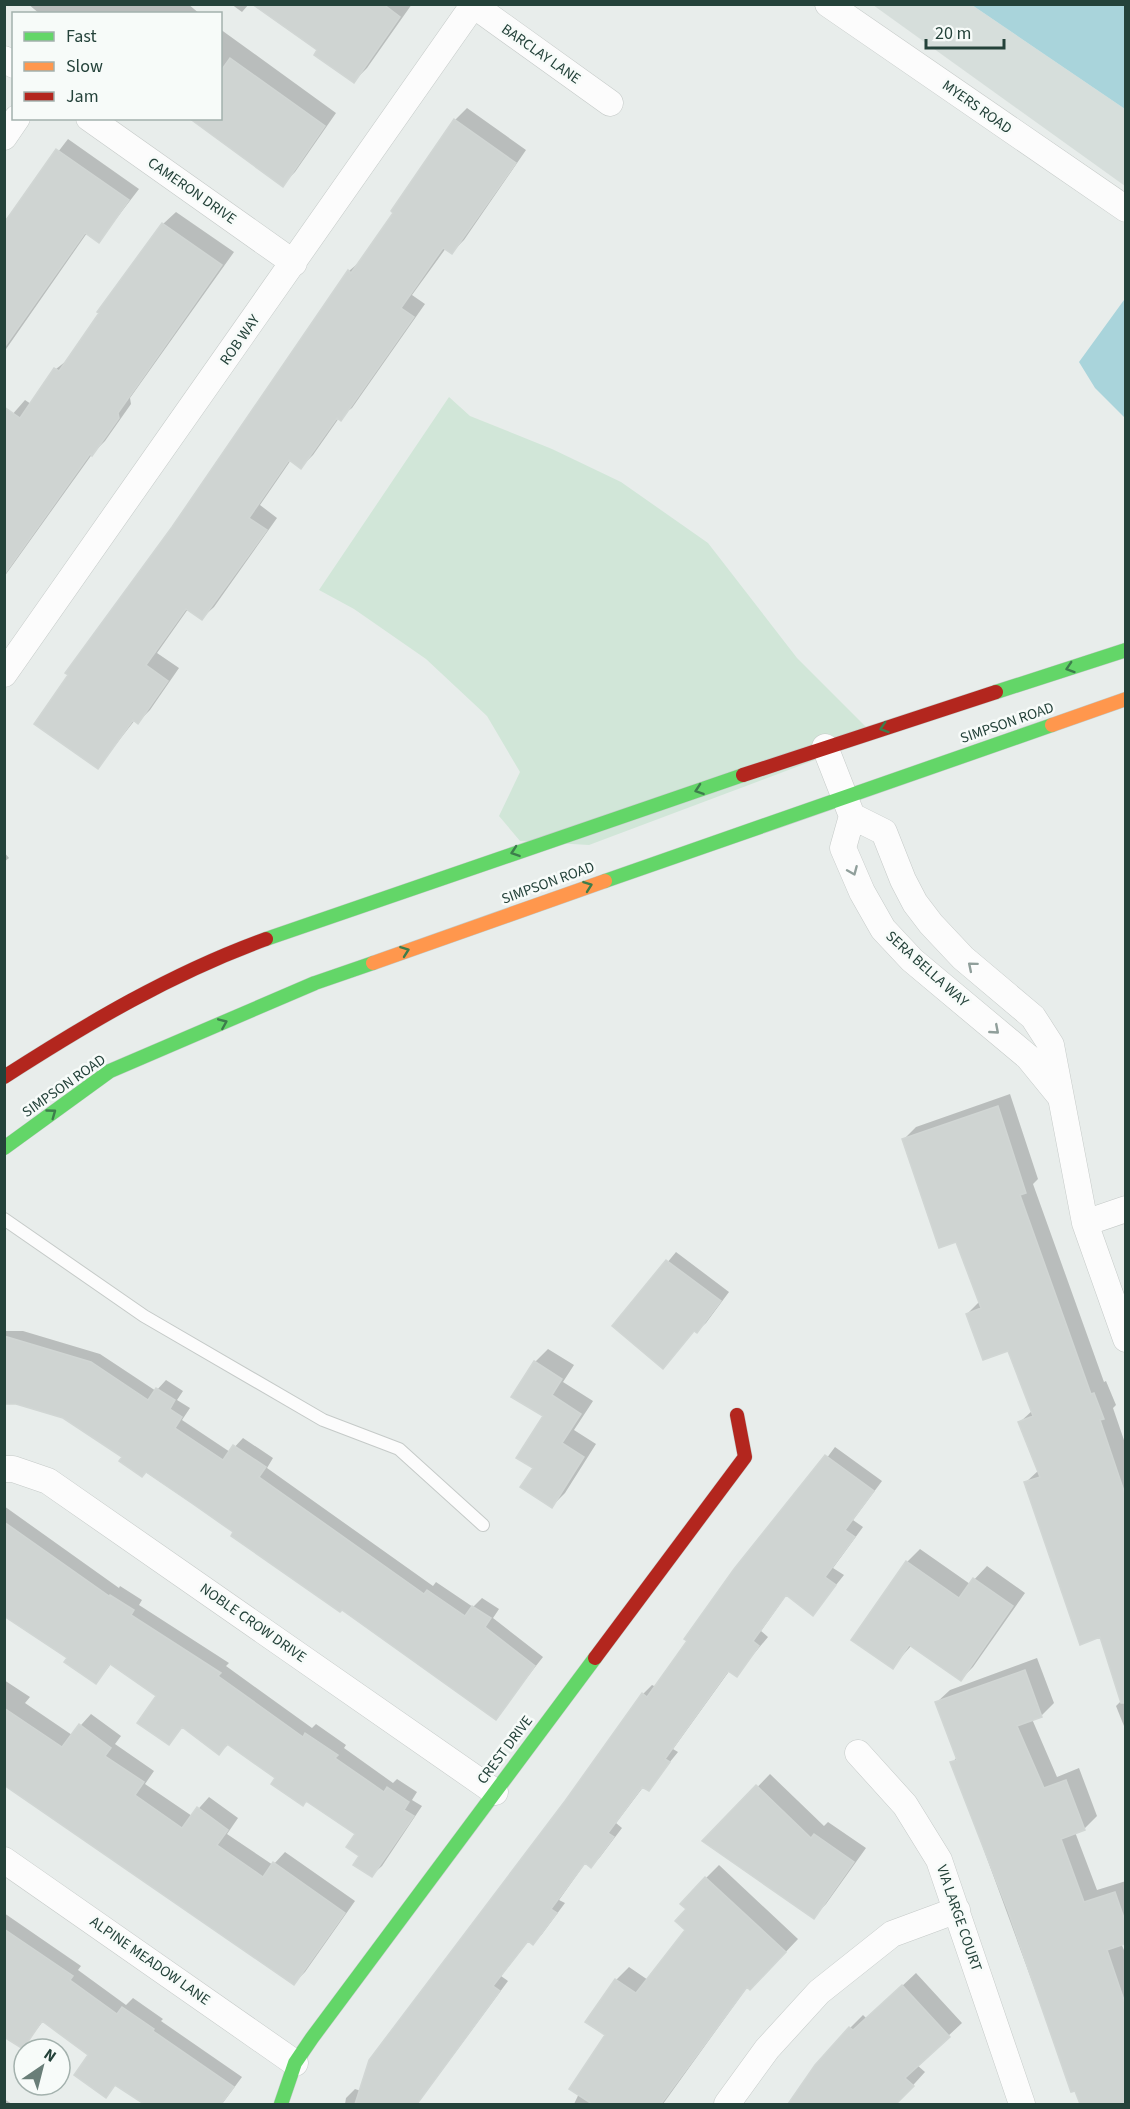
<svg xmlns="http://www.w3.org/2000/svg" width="1130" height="2109" font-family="'Source Sans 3',sans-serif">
<rect width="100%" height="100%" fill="#e8edeb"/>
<path fill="#d6dedb" d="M873,5H972L1125,109V186Z"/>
<path fill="#d1e6d8" d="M449,397L470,416L552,449L621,482L708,543L797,658L876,737L589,845L520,841L499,816L520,772L487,716L426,659L354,609L319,590Z"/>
<path fill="#a9d4db" d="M972,5H1125V109Z
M1124,300H1126L1125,418L1095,388L1079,362Z"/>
<path fill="#0003" d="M28,4H188L200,14H40Z
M231,4H249L242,12Z
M254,4H412L367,68L354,81L319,50Z
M220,29L336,113L295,172L282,185L189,118H220Z
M467,108L526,150L464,240L452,252L446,248L412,295L425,304L352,408L339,418L313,455L301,467L291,460L260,505L277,518L214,607L202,618L188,609L157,653L179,668L150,710L138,722L135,720L98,767L173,528L349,271L362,260L455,120Z
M68,139L139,189L99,241L87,233L4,352V222Z
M176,212L234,252L130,398L131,404L105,441L93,453L4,577V424L25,400L31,404L56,369L70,358L163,224Z
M4,852L9,858L4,862Z
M1010,1094L1038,1179L1033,1184L1104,1382L1106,1381L1116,1405L1113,1408L1126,1446V1731L1116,1706L1122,1700L1101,1635L1026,1482L1039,1470L1020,1422L1033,1410L1009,1349L967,1314L980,1301L957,1240L904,1139L916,1127Z
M676,1252L729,1292L706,1323L697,1331L615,1326Z
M4,1331H23L100,1354L156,1391L166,1380L183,1391L177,1400L190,1408L182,1420L230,1452L243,1438L273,1458L267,1468L433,1586L436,1582L473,1607L482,1598L499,1609L493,1618L543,1657L495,1718L235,1532L64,1417L16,1402L4,1403Z
M548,1349L574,1365L563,1382L593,1401L574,1430L596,1444L565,1493L552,1506L535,1468L545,1416L535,1362Z
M835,1447L882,1481L853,1520L863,1527L833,1568L844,1575L813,1614L787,1594L761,1631L768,1637L736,1675L730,1670L673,1749L678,1752L648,1789L644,1786L616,1823L622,1828L600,1857L591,1866L586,1862L559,1900L565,1903L542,1934L533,1943L529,1940L501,1976L508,1981L428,2089L417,2097L415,2104H345L346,2098L355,2089L361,2091L643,1694L652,1685L656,1687Z
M4,1506L119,1588L120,1586L142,1600L139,1605L229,1663L226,1666L312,1728L316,1724L346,1745L344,1748L393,1783L397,1779L417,1792L412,1800L422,1806L382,1866L372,1875L361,1856L357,1834L229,1744L219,1753L183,1726L168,1743L158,1695L111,1664L96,1683L69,1658L4,1613Z
M920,1549L970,1584L987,1566L1025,1593L973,1667L961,1679L912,1645L892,1667L907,1562Z
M1037,1658L1054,1703L1041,1716L1032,1719L1057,1777L1079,1768L1097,1816L1084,1829L1075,1832L1097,1890L1126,1881V1942L1121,1943L1126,1955V2104H1082L1075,2089L1072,2090L952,1763L957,1757L937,1702L950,1690Z
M4,1680L30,1697L25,1703L72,1735L91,1714L121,1736L115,1744L154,1771L145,1784L192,1816L209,1797L238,1818L227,1834L273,1865L285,1852L355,1901L305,1972L294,1983L4,1783Z
M770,1774L824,1826L828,1822L866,1848L826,1904L813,1917L705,1841Z
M719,1865L798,1939L763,1976L748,1986L663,2104H574L607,2035L587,2021L616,1980L629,1967L648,1980L688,1930V1909L706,1878Z
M4,1913L81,1966L78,1970L126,2005L133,1998L163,2019L161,2021L242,2077L222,2104H147L116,2084L105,2096L90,2054L44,2020L22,2048L4,2005Z
M916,1973L962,2023L917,2065L925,2072L896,2104H790L822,2059L850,2028L863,2015L867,2019Z
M4,2099L12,2104H4Z"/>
<path fill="#cfd4d2" stroke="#d1d6d4" stroke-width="1.5" d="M252,4H383L400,17L354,83L314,55L317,50Z
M230,58L325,126L283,187L189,118H220V72Z
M454,119L516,163L452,254L443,248L401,308L414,317L341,421L337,418L301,469L289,460L249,518L267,530L202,620L186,609L146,665L168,681L138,724L133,720L98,769L34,724L68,675L65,673L172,527L348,270L351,273L393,213L391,211Z
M56,149L129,200L99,243L85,233L4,348V223Z
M162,223L222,265L118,413L119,418L92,456L90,454L4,575V407L20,418L54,368L59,371L99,313L97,312Z
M998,1106L1026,1193L1020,1195L1091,1394L1094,1393L1104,1419L1100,1420L1125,1494V1703H1121L1100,1637L1080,1645L1024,1482L1040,1477L1018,1422L1033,1416L1008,1351L983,1360L966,1314L981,1308L956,1242L939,1248L902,1139Z
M666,1260L721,1301L697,1333L694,1331L663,1369L612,1326Z
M4,1336L91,1362L148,1400L156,1388L175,1400L170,1409L182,1417L175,1428L223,1460L233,1445L266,1467L259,1477L424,1594L427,1590L465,1616L472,1606L491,1618L485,1627L535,1666L496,1720L342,1610L340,1612L231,1536L233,1532L193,1504L146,1472L142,1477L119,1461L122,1457L63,1418L16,1404H4Z
M534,1361L562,1379L552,1395L581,1414L562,1443L584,1457L552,1508L520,1487L533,1468L516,1458L543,1416L511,1397Z
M825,1455L874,1491L845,1530L855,1537L825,1577L836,1585L813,1616L786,1595L753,1641L759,1646L737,1677L728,1671L665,1759L670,1762L649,1791L642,1787L608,1833L614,1837L591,1868L585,1863L551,1909L557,1913L533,1945L528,1941L493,1986L500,1991L417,2104H355L369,2060L565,1801L642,1693L647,1697L687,1641L684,1639L734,1569Z
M4,1522L109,1596L110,1595L134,1610L131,1615L221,1673L218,1676L303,1737L305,1733L338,1755L335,1758L384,1792L387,1787L409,1802L404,1810L414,1816L372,1877L353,1865L359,1856L346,1847L355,1834L306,1801L303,1806L271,1784L275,1778L227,1744L219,1755L182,1727L169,1745L137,1723L156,1696L110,1664L96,1684L64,1662L67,1658L4,1616Z
M906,1561L959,1598L973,1578L1013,1606L961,1681L909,1645L893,1669L851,1640Z
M1025,1670L1042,1717L1017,1726L1044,1788L1066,1780L1085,1830L1061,1839L1084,1902L1115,1892L1125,1921V1944L1107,1950L1125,2003V2104H1080L1075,2091L1071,2092L1008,1911L950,1762L957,1760L935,1702Z
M4,1708L62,1747L79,1724L111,1748L105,1756L144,1782L135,1795L182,1828L197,1807L228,1830L217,1845L263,1877L273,1862L345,1913L294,1985L4,1785Z
M756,1785L811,1838L814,1834L854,1862L814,1919L702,1841Z
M705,1877L786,1952L750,1990L747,1987L661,2104H592L569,2089L605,2035L585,2022L615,1979L636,1993L685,1930L675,1921L686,1909L680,1904Z
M4,1929L73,1976L70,1980L117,2014L122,2007L154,2029L153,2031L234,2087L221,2104H144L115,2085L106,2098L74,2075L88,2055L42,2021L23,2049L4,2037Z
M902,1985L950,2037L905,2078L914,2086L896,2104H788L815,2065L849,2027L853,2030Z"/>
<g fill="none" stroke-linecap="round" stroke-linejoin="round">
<g stroke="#c5cac8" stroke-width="14">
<path id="lane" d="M4,1219L144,1316L323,1420L399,1449L483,1525"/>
</g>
<g stroke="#c5cac8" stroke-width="27">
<path id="street" d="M472,4L610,103
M828,4L1126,209
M4,59L14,65
M89,118L294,263
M4,137L17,118
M4,674L474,4
M825,747L852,816L843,848L862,892L883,929L912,960L1028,1057L1059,1095
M852,816L884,832L903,880L915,903L931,924L963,958L1033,1017L1051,1045L1085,1223L1126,1339
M1085,1223L1126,1209
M4,1469H13L48,1481L495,1792
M858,1753L905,1805L939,1860L1022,2104
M4,1860L295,2063
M727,2104L767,2049L819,1992L892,1934L957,1910"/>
</g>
<g stroke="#c3cbc8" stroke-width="15">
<path id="fast" d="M996,692L1126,650
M605,881L1052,725
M266,939L743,775
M4,1148L110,1071L315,983L373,963
M281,2104L295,2063L312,2038L595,1658"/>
</g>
<g stroke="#c3cbc8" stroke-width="15">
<path id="slow" d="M1052,725L1126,699
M373,963L605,881"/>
</g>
<g stroke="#c3cbc8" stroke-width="15">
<path id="jam" d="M743,775L996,692
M4,1077C88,1023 172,973 266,939
M595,1658L745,1457L737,1415"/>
</g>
<use href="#lane" stroke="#fcfcfc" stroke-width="12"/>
<use href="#street" stroke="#fcfcfc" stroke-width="26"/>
<use href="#fast" stroke="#63d668" stroke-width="14"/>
<use href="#slow" stroke="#ff974d" stroke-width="14"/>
<use href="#jam" stroke="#b3261e" stroke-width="14"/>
</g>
<defs><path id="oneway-chevron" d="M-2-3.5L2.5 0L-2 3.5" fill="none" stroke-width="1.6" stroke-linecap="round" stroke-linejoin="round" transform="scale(1.5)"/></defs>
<g stroke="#3d7d4c">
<use href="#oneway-chevron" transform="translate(1070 668) rotate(162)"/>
<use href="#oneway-chevron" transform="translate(884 728) rotate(162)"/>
<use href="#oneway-chevron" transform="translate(699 790) rotate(161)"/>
<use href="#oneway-chevron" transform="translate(515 852) rotate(161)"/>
<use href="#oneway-chevron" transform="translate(588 886) rotate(-20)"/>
<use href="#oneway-chevron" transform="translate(405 951) rotate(-20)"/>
<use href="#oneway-chevron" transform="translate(223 1023) rotate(-23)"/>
<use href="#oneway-chevron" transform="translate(52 1113) rotate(-36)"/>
</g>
<g stroke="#909f9b">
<use href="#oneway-chevron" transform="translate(853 871) rotate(67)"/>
<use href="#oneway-chevron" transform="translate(972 966) rotate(-140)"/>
<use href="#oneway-chevron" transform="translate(995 1030) rotate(41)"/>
</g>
<g text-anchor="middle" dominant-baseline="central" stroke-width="5" stroke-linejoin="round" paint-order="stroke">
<g font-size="15" fill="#24423a" stroke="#f7fbf9">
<text transform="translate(541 54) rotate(35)">BARCLAY LANE</text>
<text transform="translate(977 107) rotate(35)">MYERS ROAD</text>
<text transform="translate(192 191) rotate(35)">CAMERON DRIVE</text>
<text transform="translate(240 340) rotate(-55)">ROB WAY</text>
<text transform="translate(1007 723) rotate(-19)">SIMPSON ROAD</text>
<text transform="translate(548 883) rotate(-20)">SIMPSON ROAD</text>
<text transform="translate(927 969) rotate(42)">SERA BELLA WAY</text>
<text transform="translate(64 1086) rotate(-35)">SIMPSON ROAD</text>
<text transform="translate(253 1623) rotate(35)">NOBLE CROW DRIVE</text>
<text transform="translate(505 1750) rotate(-53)">CREST DRIVE</text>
<text transform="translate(959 1918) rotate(71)">VIA LARGE COURT</text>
<text transform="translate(150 1961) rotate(35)">ALPINE MEADOW LANE</text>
</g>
</g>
<rect width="1130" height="2109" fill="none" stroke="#24423a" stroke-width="12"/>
<rect x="12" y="12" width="210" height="108" fill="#f7fbf9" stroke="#a3b1ad" stroke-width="1.5"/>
<rect x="24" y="32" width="30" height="9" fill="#63d668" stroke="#a3b1ad" stroke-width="1.5"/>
<text x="66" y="42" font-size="18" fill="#24423a">Fast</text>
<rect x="24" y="62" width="30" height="9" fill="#ff974d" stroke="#a3b1ad" stroke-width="1.5"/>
<text x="66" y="72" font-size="18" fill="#24423a">Slow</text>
<rect x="24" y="92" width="30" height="9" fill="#b3261e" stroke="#a3b1ad" stroke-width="1.5"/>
<text x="66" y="102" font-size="18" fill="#24423a">Jam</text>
<g transform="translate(42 2067) rotate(35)"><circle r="28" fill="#f7fbf9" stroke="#a3b1ad" stroke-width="1.5"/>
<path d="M0-4.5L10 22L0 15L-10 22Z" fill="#697e78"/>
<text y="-9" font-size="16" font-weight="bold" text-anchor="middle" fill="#24423a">N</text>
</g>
<path d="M926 39v9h78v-9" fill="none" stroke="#24423a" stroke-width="3"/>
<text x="935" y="39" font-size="18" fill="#24423a" stroke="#f7fbf9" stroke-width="4.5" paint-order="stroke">20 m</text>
</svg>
